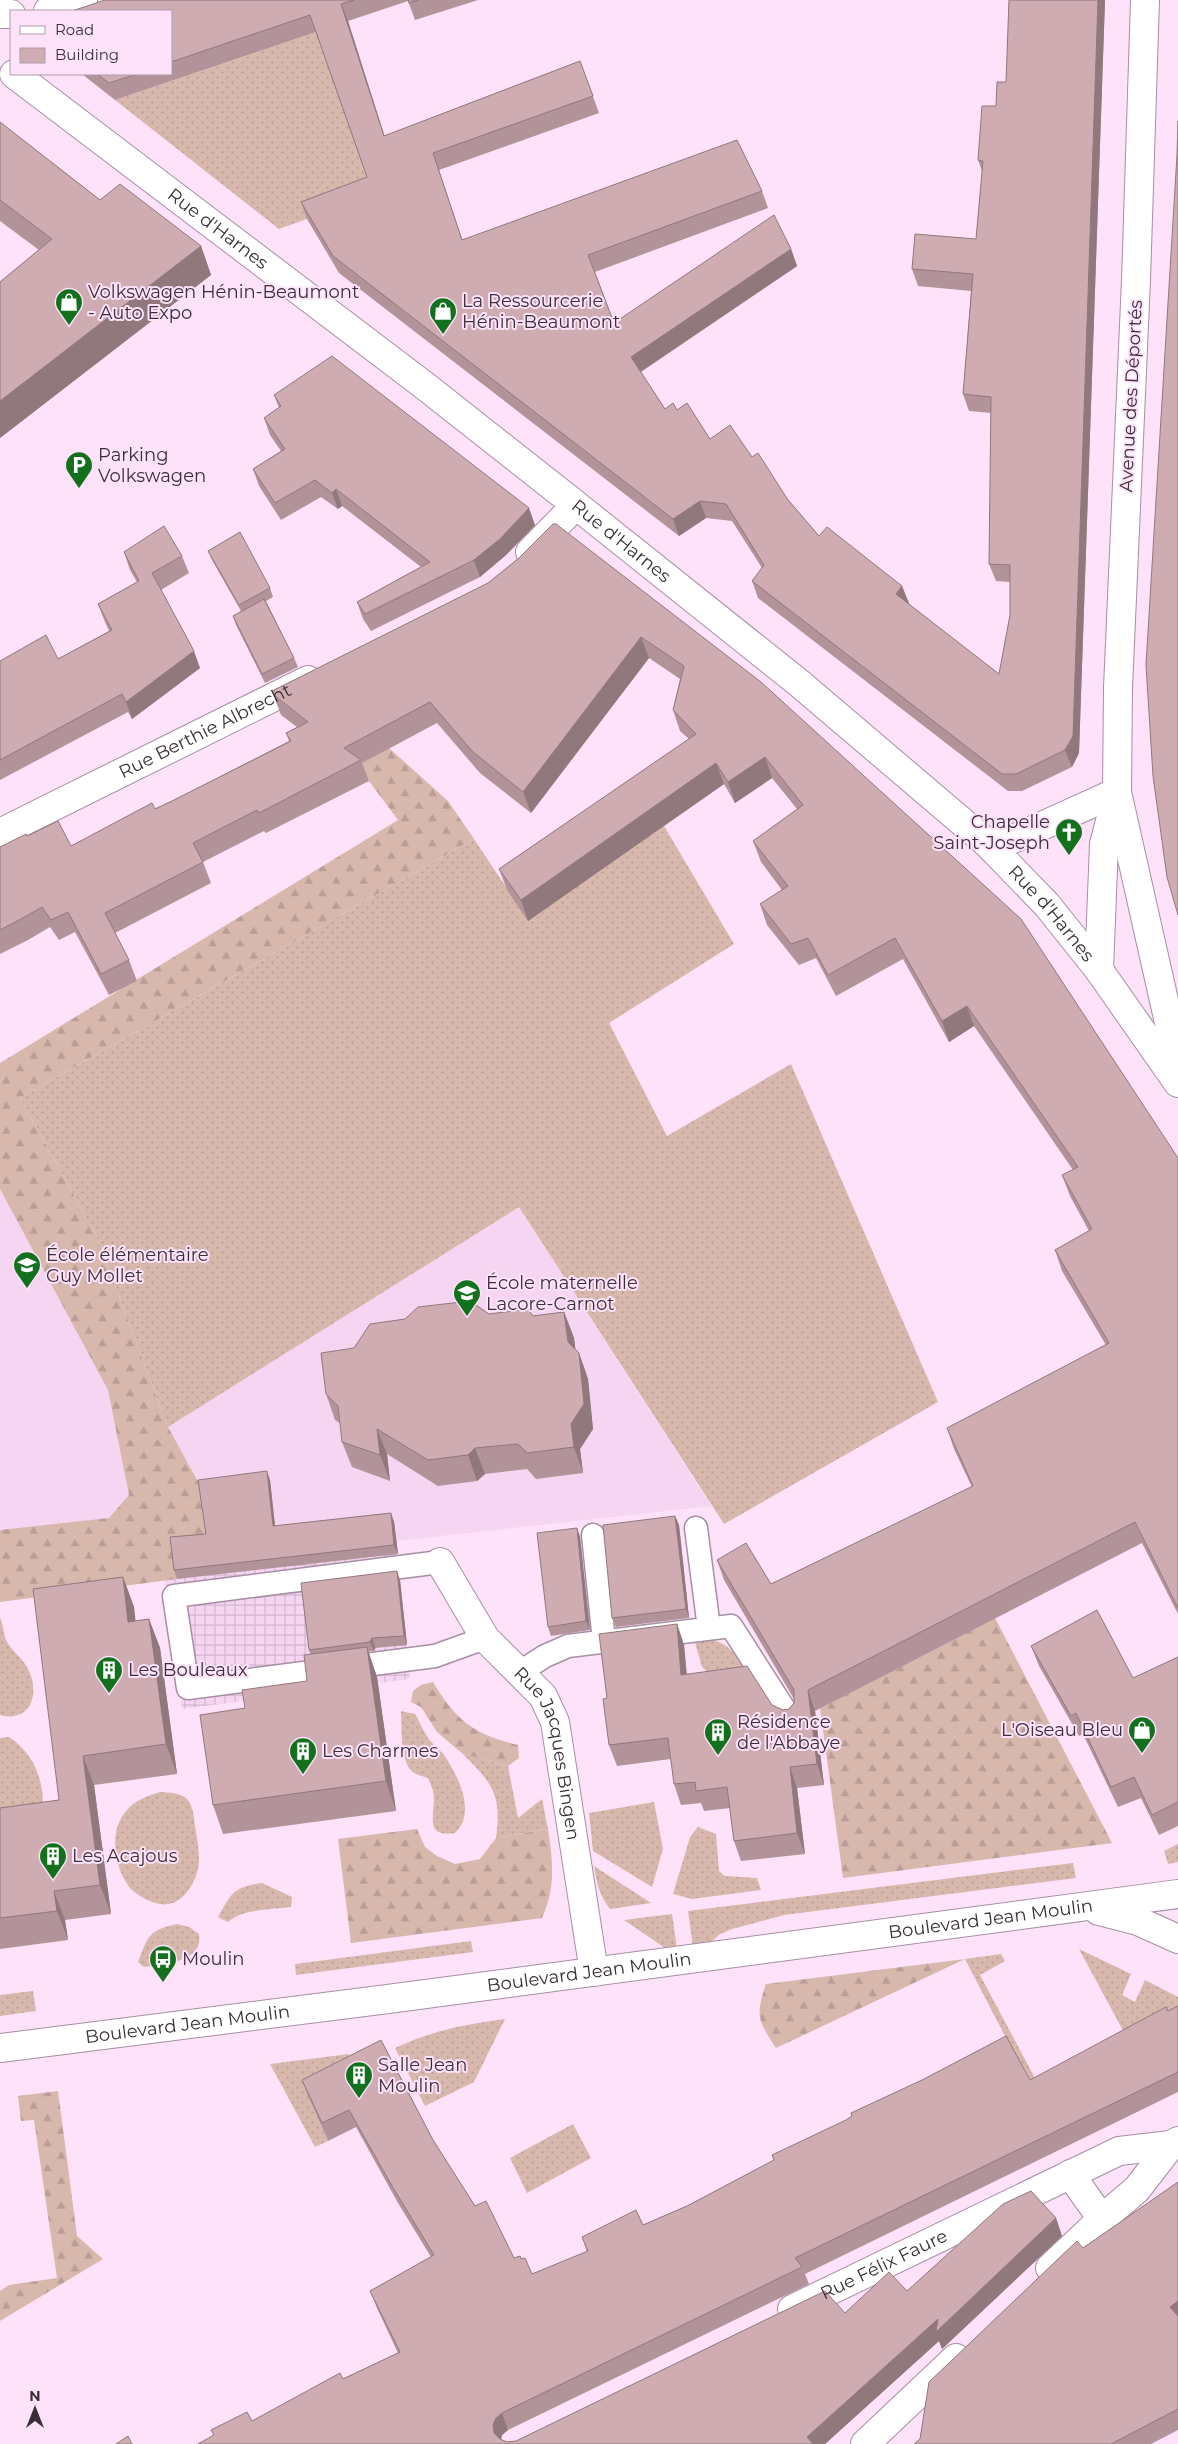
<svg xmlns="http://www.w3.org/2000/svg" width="1178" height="2444" font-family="Montserrat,sans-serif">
<defs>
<pattern id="industrial-grid" width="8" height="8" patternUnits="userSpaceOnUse" patternTransform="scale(1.25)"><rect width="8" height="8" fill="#f6d5f3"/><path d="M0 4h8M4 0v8" fill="none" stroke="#d4b7d1"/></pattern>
<pattern id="grass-dots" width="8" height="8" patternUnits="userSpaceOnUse" patternTransform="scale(1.25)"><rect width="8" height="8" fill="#d8b8ad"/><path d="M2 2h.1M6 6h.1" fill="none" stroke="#ba9e96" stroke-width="1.8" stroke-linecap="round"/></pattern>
<pattern id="forest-firs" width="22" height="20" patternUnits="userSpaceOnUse" patternTransform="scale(1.25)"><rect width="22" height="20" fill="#d8b8ad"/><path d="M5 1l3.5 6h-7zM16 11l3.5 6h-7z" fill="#ba9e96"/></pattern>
</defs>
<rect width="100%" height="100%" fill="#fde2fa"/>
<path fill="#f6d5f3" d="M0,1189L138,1445L519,1207L711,1506L396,1541L0,1566Z"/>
<path fill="url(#industrial-grid)" d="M394,1521L410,1679L182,1709L161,1548Z"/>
<path fill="url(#grass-dots)" d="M316,32L374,195L279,229L115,100Z
M664,826L734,944L609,1023L667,1136L791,1064L938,1402L724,1524L519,1207L168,1427L96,1235L20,1098L474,839L528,920Z
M0,1618C3,1623 3,1633 6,1640C12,1652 24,1659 29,1671C40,1695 30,1723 0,1715Z
M713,1640C730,1645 737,1656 747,1672L711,1675L702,1667L695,1642Z
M401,1711L415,1714C419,1721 423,1730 428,1738C432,1744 439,1749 444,1755C458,1776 477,1812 455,1833C425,1837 434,1818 434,1798C434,1791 431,1785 428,1778C423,1776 417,1775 413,1772C400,1763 402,1726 401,1711Z
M9,1737C33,1753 43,1777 43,1805L0,1811V1738Z
M463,1754L508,1766L518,1818L542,1799L548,1829L496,1838C502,1795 493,1784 463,1754Z
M160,1792C169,1793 178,1792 186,1798C193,1804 194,1818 195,1826C197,1838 199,1849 199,1861C198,1880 183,1908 160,1904C149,1902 138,1896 130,1888C114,1868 108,1830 127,1810C135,1800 148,1796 160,1792Z
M654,1802L663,1849L652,1887L593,1851L589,1813Z
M698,1827L716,1834L719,1871L725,1876L757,1878L761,1890L692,1899L673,1894L690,1837Z
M1178,1844V1862L1168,1864L1164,1851Z
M1073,1863L1076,1878L784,1915L732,1929L720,1934L708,1945L693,1947L688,1911Z
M594,1866L651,1903L610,1909C599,1895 597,1883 594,1866Z
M262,1883L292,1897L291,1907C271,1910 244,1908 228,1922L218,1917C232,1893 232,1887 262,1883Z
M672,1914L677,1949L668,1950L624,1920Z
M177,1924L189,1927L199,1934C204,1962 163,1965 144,1967L138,1962C148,1937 148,1930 177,1924Z
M471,1941L473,1952L296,1975L295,1964Z
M1079,1949L1131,1974L1122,1995L1135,2002L1145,1980L1178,1997V2014L1033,2090L965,1959L1001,1954L1005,1961L980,1975L1037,2082L1126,2036Z
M33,1991L36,2011L0,2016V1995Z
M505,2019L474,2082L425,2106L395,2048C431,2031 466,2024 505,2019Z
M349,2054L355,2074L309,2098L328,2141L315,2147L270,2064Z
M573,2124L591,2158L527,2193L510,2158Z"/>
<path fill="url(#forest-firs)" d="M389,748L448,801L474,839L20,1098L96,1235L168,1427L202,1489L209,1543L177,1579L0,1602V1530L109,1518L129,1495L108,1390L0,1189V1063L398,820L369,781L352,768Z
M995,1618L1112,1843L843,1878L820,1708Z
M433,1682C456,1721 475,1735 518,1745L519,1758L508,1766L463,1754L437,1732L421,1707L411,1702L413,1691L421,1685Z
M417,1829L425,1847L437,1856L455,1864L480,1859L496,1838L548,1829C553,1862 556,1887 542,1918L351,1943L338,1839Z
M965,1959L776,2048C758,2020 755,2017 766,1984Z
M58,2091L77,2236L103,2259L0,2321V2291L9,2285L57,2278L34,2120L21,2121L18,2096Z"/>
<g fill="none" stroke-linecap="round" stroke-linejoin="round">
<g stroke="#a68ea4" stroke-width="25">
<path id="lane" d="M696,1528L709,1628
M593,1535L604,1641
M440,1562L174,1596L188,1688L435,1656L485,1638
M520,1672L545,1656L568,1646L731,1626L790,1718"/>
</g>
<g stroke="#a68ea4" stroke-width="30">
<g id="street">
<path d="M48,11L83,0"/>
<path d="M0,14H11"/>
<path d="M530,552L576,505"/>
<path id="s1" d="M0,833L308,680"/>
<path id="s2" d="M440,1562L485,1638L543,1696L555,1722L594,1972"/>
<path d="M1099,1911L1138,1921L1178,1939"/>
<path id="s3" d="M0,2048L388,1999L1178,1894"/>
<path d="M1070,2174L1102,2219"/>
<path d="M1050,2268L1102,2219L1137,2189L1171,2145"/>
<path id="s4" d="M792,2309L1119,2151L1171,2145L1178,2141"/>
<path d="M865,2444L956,2358"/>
</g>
</g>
<g stroke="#a68ea4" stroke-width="30">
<g id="secondary">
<path d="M1145,0L1136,280L1118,688L1117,792L1172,1036L1171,1070"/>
<path id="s5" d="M14,74L425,386L576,505L799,683L987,843L1047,905L1099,970L1178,1083"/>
<path d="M987,843L1013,839L1117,792"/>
<path d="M1099,970L1104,844L1116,798"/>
</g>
</g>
<use href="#lane" stroke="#fff" stroke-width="22"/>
<use href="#street" stroke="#fff" stroke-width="28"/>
<use href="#secondary" stroke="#fff" stroke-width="28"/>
</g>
<path fill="#b29399" d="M105,0H478L415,20L408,1L348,21L384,136L580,61L599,113L439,170L462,239L762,191L768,208L595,272L614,323L791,249L797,266L641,372L665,409L677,410L710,439L752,457L819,536L902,586L908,604L999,674L1010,615V582L996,581L989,564L991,413L969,411L963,394L971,291L918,286L912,269L976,239L982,171L978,160L996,106L1006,82L1009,0H1105L1079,753L1072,767L1022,791H1008L758,598L752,581L762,568L732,521L706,518L679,536L339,273L307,219L301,202L367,177L316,32L115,100L82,74H171V11Z
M0,122L100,200L201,246L211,275L0,438V282L39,250L0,221Z
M274,395L535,525L506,555L480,577L371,631L363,619L357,602L421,567L342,506L338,509L321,497L281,520L259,486L253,469L281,451L270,435L264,418L279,408Z
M553,524L1178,1158V1614L1142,1543L815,1711L824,1785L797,1788L805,1854L741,1861L734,1841L730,1808L704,1811L701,1803L681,1805L674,1784L671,1759L617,1766L609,1745L607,1698L677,1624L684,1645L687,1674L772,1705L783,1710L789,1709L794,1703V1699L724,1580L717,1560L771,1584L972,1487L954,1449L947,1428L1106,1345L1062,1271L1055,1250L1089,1231L1070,1196L1062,1175L1073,1170L974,1026L949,1042L903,959L836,996L816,958L799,965L767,925L760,904L782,890L761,862L753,841L797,809L772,778L735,803L724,784L528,921L507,890L499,869L689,739L680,731L673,710L680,679L649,658L531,813L480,773L437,723L362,763L369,781L266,833L264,831L203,862L211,883L115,933L129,960L137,981L109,995L75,932L59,940L50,927L28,940L0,954V847L27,836L71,846L172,801L289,741L286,733L297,727L281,715L272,691L488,583L519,558Z
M208,551L270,588L273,597L266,601L294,658L298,667L265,683L236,625L233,616L241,611L212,560Z
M124,552L182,556L189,573L161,590L200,668L132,719L128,712L0,780V661L58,659L109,631L105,622L98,604L137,582L130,570Z
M564,1312L574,1338L575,1350L579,1353L588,1379L593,1429L580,1449L583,1473L536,1479L527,1469L485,1474L477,1481L438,1486L387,1454L390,1481L352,1467L342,1442L341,1424L335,1420L326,1394L354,1348L489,1314L533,1316Z
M270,1480L275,1526L391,1513L394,1522L398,1554L177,1579L174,1570L206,1534Z
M675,1516L679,1525L689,1618L616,1627L612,1618Z
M577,1528L580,1537L590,1630L551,1636L548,1627Z
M123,1577L134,1607L135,1621L149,1619L160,1648L177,1774L94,1785L111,1914L65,1920L68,1940L0,1949V1808L59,1800Z
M400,1580L407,1645L375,1648L374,1651H368L377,1677L396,1811L223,1834L213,1805L307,1681L311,1655L309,1650Z
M1031,1646L1133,1678L1178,1657V1826L1159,1835L1141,1798L1118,1807L1083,1734L1079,1736L1039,1666Z
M1178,2006V2092L805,2274L809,2284L508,2430L502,2435L501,2440L507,2442L516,2441L845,2313L907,2291L1056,2218L1062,2236L942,2349L939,2341L825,2444H198L214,2436L211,2430L252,2421L398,2353L377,2308L370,2291L431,2257L398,2203L356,2127L328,2141L309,2098L302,2080L433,2140L475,2206L514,2258L521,2259L532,2274L587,2252L582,2237L643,2225L687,2206L774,2161L772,2155L1030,2080Z
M1178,2182V2430L1151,2444H914L920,2439L1083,2248Z"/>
<path fill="#91787d" d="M1098,0H1105L1079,753L1072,767L1065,750Z
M341,4L348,21L390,153L384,136Z
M201,246L211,275L0,438V401Z
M791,249L797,266L637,374L631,357Z
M336,489L342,506L338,509L332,493Z
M700,501L706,518L679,536L673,519Z
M529,508L535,525L506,555L480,577L474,560Z
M902,586L909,603L902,611L896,594Z
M641,637L649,658L531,813L523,792Z
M194,651L200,668L132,719L126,702Z
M765,757L772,778L735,803L728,782Z
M716,763L724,784L528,921L521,900Z
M967,1006L974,1026L949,1042L942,1021Z
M564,1312L574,1338L578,1368L568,1342Z
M579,1353L588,1379L593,1429L580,1449L583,1473L574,1447L571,1424Z
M377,1429L387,1454L390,1481L380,1455Z
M475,1448L485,1474L477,1481L468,1455Z
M267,1471L270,1480L276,1535L273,1526Z
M391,1513L394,1522L398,1554L394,1545Z
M675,1516L679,1525L689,1618L686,1609Z
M577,1528L580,1537L590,1630L586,1621Z
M397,1571L400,1580L407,1645L404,1636Z
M123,1577L134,1607L139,1651L128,1622Z
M149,1619L160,1648L177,1774L166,1744Z
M677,1624L684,1645L688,1695L681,1675Z
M372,1638L375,1648L374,1651L370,1642Z
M367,1647L377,1677L396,1811L386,1781Z
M808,1690L815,1711L824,1785L817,1764Z
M83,1756L94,1785L111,1914L100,1885Z
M790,1767L797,1788L805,1854L797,1833Z
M54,1891L65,1920L68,1940L57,1911Z
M1056,2218L1062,2236L942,2349L939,2341L825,2444H809L807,2437L938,2319Z
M1178,2301V2323L1170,2307Z
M502,2413L508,2430L502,2435L500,2442L494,2433L493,2425L496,2418Z"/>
<path fill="#cfabb2" stroke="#91787d" d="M105,0H354L341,4L384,136L580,61L593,96L433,153L462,240L737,140L762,191L588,255L614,323L774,215L791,249L631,357L665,409L673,403L677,410L687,403L710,439L730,425L752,457L758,453L788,500L819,536L827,527L902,586L896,594L999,674L1010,615V565L989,564L991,397L963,394L973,274L912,269L915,234L976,239L983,161L978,160L982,106H996L997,82H1006L1009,0H1098L1073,736L1065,750L1016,774H1002L752,581L764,565L726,504L700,501L673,519L333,256L301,202L367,177L310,15L171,62V11H72Z
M408,0H419L409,3Z
M97,74H137L109,83Z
M1178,121V915L1167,877L1153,776L1146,665L1177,155Z
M0,122L100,200L120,184L201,246L0,401V282L52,239L0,200Z
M332,356L529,508L500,539L474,560L365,614L357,602L430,562L336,489L332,493L315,480L275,503L253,469L285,449L264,418L281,406L274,395Z
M553,524H556L761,682L1021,919L1178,1158V1608L1135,1522L808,1690L817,1764L790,1767L797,1833L734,1841L727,1787L696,1791L695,1782L674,1784L668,1738L609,1745L603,1699L607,1698L599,1634L677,1624L681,1675L747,1666L772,1705L783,1710L789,1709L794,1703V1690L717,1560L746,1543L771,1584L973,1486L947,1428L1109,1343L1055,1250L1092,1229L1062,1175L1078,1167L967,1006L942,1021L895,938L828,975L808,938L791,944L760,904L788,886L753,841L803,805L765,757L728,782L716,763L521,900L499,869L696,734L673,710L684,666L641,637L523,792L473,752L430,702L344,748L361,760L259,813L257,810L193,843L203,862L105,913L129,960L101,974L68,912L51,920L42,907L21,919L0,930V847L26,834L27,836L58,821L71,846L152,803L155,809L172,801L291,741L286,733L308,722L274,695L272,691L488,583L519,558Z
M164,526L182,556L152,573L194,651L126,702L122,694L0,760V661L46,635L58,659L112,630L98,604L139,581L124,552Z
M240,532L270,588L239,605L208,551Z
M264,599L294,658L262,674L233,616Z
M470,1301L489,1314L528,1309L533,1316L564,1312L568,1342L579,1353L584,1404L571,1424L574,1447L527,1453L518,1444L475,1448L468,1455L428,1460L377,1429L380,1455L342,1442L338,1406L326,1394L321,1353L354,1348L370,1324L405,1319L418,1307Z
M267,1471L273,1526L391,1513L394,1545L174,1570L170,1537L206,1534L198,1480Z
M675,1516L686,1609L612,1618L603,1525Z
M577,1528L586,1621L548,1627L537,1533Z
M397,1571L404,1636L372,1638L370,1642L309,1650L301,1583Z
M123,1577L128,1622L149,1619L166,1744L83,1756L100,1885L54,1891L57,1911L0,1918V1808L59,1800L33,1589Z
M1097,1610L1133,1678L1178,1657V1802L1152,1815L1134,1777L1111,1787L1076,1713L1071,1716L1031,1646Z
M367,1647L386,1781L213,1805L200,1715L245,1708L242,1690L307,1681L304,1655Z
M1178,2006V2072L795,2258L802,2267L502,2413L496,2418L493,2425L494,2433L500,2439L507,2442L516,2441L825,2291L845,2313L889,2272L907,2291L1003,2204L1031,2191L1056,2218L936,2332L938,2319L807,2437L813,2444H198L214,2435L211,2430L247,2412L252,2421L340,2373L343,2379L400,2352L370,2291L434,2255L392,2186L349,2110L322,2123L302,2080L381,2040L433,2140L475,2206L486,2201L514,2258L520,2256L521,2259L525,2258L532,2274L588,2251L582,2237L636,2210L643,2225L687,2206L774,2160L772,2155L846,2120L852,2116L851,2113L922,2080L1006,2036L1030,2080L1166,2007L1168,2011Z
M1178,2182V2301L1170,2307L1178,2316V2409L1111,2444H914L920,2439L929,2382L1077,2241L1083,2248Z
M128,2436L132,2444H116Z"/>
<defs>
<g id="shop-pin" transform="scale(1.4375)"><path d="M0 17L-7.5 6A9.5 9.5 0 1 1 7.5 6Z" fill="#13711e" stroke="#fde2fa"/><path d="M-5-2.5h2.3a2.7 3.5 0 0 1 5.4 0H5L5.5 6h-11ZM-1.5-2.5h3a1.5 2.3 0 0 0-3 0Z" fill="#fff"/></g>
<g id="parking-pin" transform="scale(1.4375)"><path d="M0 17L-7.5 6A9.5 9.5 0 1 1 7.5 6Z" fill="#13711e" stroke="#fde2fa"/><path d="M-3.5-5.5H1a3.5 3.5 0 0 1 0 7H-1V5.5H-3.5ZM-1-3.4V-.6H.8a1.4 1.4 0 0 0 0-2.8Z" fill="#fff"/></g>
<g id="church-pin" transform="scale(1.4375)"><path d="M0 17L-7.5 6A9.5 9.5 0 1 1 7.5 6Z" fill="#13711e" stroke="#fde2fa"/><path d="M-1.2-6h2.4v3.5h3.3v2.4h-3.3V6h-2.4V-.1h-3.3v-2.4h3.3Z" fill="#fff"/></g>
<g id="school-pin" transform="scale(1.4375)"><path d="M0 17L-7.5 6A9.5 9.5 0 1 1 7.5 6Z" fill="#13711e" stroke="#fde2fa"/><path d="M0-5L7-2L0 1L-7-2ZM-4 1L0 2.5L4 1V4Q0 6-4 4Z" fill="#fff"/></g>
<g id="building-pin" transform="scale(1.4375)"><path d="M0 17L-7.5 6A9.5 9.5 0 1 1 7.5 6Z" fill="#13711e" stroke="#fde2fa"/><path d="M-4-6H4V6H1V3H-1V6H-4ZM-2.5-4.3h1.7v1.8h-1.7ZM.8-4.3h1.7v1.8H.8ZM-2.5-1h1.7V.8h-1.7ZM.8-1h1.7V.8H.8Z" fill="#fff"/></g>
<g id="bus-pin" transform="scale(1.4375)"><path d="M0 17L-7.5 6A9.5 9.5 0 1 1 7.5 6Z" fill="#13711e" stroke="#fde2fa"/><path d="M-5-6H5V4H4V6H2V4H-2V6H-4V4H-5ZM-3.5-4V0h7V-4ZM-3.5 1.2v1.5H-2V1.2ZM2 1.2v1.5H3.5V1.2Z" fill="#fff"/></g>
</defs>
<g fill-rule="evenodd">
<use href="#shop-pin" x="69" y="302"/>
<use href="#shop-pin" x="443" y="311"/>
<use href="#parking-pin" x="79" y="465"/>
<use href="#church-pin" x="1069" y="832"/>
<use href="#school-pin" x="27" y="1265"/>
<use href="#school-pin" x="467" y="1293"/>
<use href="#building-pin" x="109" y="1670"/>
<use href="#shop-pin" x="1142" y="1730"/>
<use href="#building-pin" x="718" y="1732"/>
<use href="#building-pin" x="303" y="1751"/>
<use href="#building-pin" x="53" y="1856"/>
<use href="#bus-pin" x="163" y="1959"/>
<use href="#building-pin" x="359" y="2075"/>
</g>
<g text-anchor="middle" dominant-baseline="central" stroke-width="4" stroke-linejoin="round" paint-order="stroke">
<g font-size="18" fill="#392f38" stroke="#fde2fa">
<text stroke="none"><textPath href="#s5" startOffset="256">Rue d'Harnes</textPath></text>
<text transform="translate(1131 396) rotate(-87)">Avenue des Déportés</text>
<text stroke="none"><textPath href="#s5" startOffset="766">Rue d'Harnes</textPath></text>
<text stroke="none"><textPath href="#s1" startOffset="229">Rue Berthie Albrecht</textPath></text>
<text stroke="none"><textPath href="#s5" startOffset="1336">Rue d'Harnes</textPath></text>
<text stroke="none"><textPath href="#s2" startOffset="226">Rue Jacques Bingen</textPath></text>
<text stroke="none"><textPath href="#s3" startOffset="999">Boulevard Jean Moulin</textPath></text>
<text stroke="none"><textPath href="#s3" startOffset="594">Boulevard Jean Moulin</textPath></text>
<text stroke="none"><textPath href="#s3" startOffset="189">Boulevard Jean Moulin</textPath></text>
<text stroke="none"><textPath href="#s4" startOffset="102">Rue Félix Faure</textPath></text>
</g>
<g font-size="18" fill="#392f38" stroke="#fde2fa" text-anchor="start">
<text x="88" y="292">Volkswagen Hénin-Beaumont<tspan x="88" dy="21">- Auto Expo</tspan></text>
<text x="462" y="301">La Ressourcerie<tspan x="462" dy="21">Hénin-Beaumont</tspan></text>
<text x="98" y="455">Parking<tspan x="98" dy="21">Volkswagen</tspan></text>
<text x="1050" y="822" text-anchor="end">Chapelle<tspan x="1050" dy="21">Saint-Joseph</tspan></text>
<text x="46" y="1255">École élémentaire<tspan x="46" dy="21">Guy Mollet</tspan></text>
<text x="486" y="1283">École maternelle<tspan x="486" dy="21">Lacore-Carnot</tspan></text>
<text x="128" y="1670">Les Bouleaux</text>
<text x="737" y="1722">Résidence<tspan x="737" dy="21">de l'Abbaye</tspan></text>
<text x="1123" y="1730" text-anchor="end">L'Oiseau Bleu</text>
<text x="322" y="1751">Les Charmes</text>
<text x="72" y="1856">Les Acajous</text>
<text x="182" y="1959">Moulin</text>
<text x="378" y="2065">Salle Jean<tspan x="378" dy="21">Moulin</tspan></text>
</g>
</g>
<rect x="10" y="10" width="162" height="65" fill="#fde2fa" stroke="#af9aac"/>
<rect x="20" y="26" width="25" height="8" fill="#ffffff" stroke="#af9aac"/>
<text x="55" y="35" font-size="15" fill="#392f38">Road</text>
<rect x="20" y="48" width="25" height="15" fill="#cfabb2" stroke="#af9aac"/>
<text x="55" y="60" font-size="15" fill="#392f38">Building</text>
<g transform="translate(35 2409)" stroke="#fde2fa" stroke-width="4" paint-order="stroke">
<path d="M0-4L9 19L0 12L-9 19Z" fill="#392f38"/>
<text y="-8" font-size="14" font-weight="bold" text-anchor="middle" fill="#392f38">N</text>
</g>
</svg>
